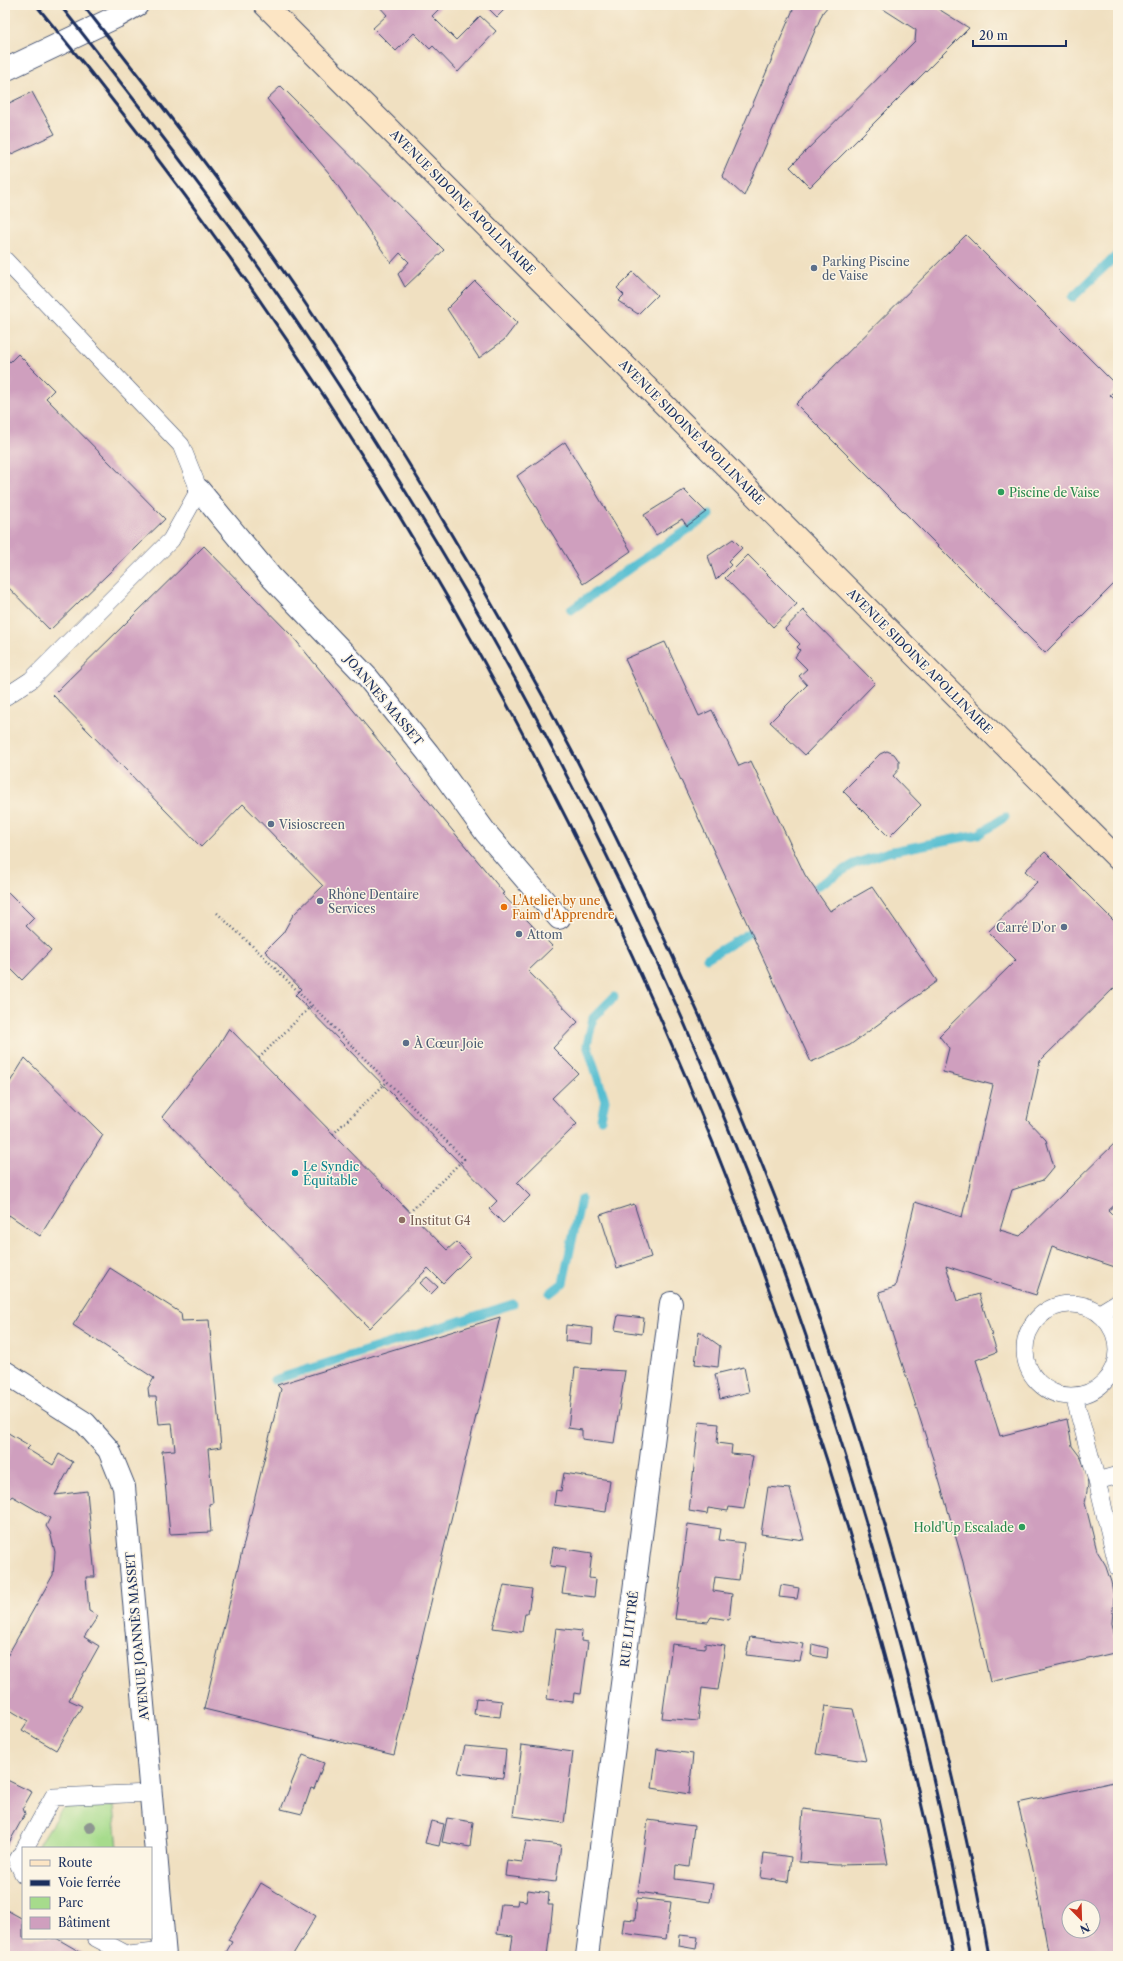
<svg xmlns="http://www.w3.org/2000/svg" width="1123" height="1961" font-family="'Libre Caslon Text',serif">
<rect width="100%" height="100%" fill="#fcf5e5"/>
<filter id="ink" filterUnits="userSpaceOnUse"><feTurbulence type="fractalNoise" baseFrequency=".025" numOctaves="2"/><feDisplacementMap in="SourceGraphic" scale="8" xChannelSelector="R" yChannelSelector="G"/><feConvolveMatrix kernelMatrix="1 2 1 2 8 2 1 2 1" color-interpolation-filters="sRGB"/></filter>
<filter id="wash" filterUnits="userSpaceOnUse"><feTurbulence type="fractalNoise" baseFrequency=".012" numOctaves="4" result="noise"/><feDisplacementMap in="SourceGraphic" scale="16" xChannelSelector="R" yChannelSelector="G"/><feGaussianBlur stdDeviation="0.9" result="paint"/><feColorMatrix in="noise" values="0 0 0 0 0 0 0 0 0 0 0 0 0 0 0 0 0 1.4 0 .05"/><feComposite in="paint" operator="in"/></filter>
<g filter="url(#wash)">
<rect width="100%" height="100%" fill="#f0e0c1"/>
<path fill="#a6db8c" stroke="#608575" d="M114,1806L118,1848H37L59,1813L66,1808Z"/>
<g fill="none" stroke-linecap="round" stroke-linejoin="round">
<path stroke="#54bed1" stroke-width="9" d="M1072,298L1118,254
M571,610L637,563L710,515
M816,887L854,864L888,852L979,834L1005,817
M707,958L751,932
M601,1119L605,1100L587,1045L593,1018L614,997
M550,1293L563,1283L581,1199
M274,1380L513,1304"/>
</g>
<g id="blocks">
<path fill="#cf9fbe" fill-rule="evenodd" d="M378,5H437L440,8L432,16L456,40L480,16L496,31L458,72L433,46L430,49L414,33L396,51L373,28L387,15Z
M485,5H509L497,17Z
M795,5H829L823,12L744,196L722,176Z
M877,5H932L969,28L810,187L790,167L915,41L916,30Z
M281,86L444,250L405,287L398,274L409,262L400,253L391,263L329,173L267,99Z
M32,92L55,134L5,157V105Z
M966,235L1118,387L1110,395L1118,403V580L1045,653L796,404Z
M633,272L657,295L638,314L618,301L624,295L617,288Z
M475,281L517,323L504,340L479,358L447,309Z
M18,354L54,390L46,398L165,519L50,630L5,584V357L10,362Z
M565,442L631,551L583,584L517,476Z
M684,490L706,512L687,526L682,519L656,535L644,515Z
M733,539L742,548L728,562L731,565L716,580L708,556Z
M204,546L293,637L504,893L502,894L553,947L528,971L578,1022L553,1048L578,1073L552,1098L577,1124L517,1183L530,1196L503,1223L489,1209L497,1201L295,995L301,989L265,951L283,933L293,915L323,886L243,804L201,847L53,695Z
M748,555L797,604L773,627L725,578Z
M803,610L875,683L805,755L770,722L807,685L799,676L807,669L795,657L800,650L797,647L800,644L785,629Z
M665,642L699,716L712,710L739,766L751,761L805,875L830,911L872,887L937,981L850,1045L811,1062L625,659Z
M887,751L894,754L899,761V769L893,776L921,805L889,837L843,791L880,754Z
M1045,852L1118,925V984L1040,1061L1027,1120L1046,1140L1054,1167L1043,1180L1012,1190L1000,1230L1020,1236L1118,1140V1202L1108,1211L1118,1221V1268L1052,1246L1036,1295L946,1266L957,1301L979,1294L997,1352L976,1360L1000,1436L1067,1419L1072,1446L1081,1458L1087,1474L1088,1485L1085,1503L1097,1551L1105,1564L1111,1582L1114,1597L1112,1623L1118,1652L990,1682L963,1562L933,1459L879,1292L895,1287L915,1202L962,1217L993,1085L943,1072L949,1048L939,1036L1016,960L988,932L1037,882L1025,871Z
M5,889L34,918L26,926L51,950L22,980L5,963Z
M229,1028L447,1250L456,1242L470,1256L443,1283L428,1268L369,1328L162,1117L218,1046Z
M25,1058L103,1135L40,1236L9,1215L5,1222V1090Z
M634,1204L651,1257L617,1268L600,1215Z
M110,1268L181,1313L182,1321L209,1320L221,1447L208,1449L213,1503L209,1504L211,1532L170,1534L162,1451L175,1450L172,1423L159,1424L156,1397H149L148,1388L154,1378L73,1325Z
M427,1277L438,1287L431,1294L420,1283Z
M618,1315L644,1318L642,1334L615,1330Z
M500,1317L394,1755L204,1709L281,1389L277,1385Z
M566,1325L593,1328L592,1344L565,1341Z
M699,1331L720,1346L718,1367L695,1364Z
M744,1367L749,1392L720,1399L715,1374Z
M575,1368L625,1371L614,1443L582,1439V1430L568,1428Z
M699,1422L719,1424L717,1443L732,1445L731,1454L753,1456L744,1509L729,1507L728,1511L708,1508L707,1514L689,1511Z
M5,1431L30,1446L27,1449L53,1465L59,1454L73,1462L55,1495L87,1491L95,1577H86L89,1611L98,1616L84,1637L99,1646L69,1700L82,1706L56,1750L22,1730L28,1721L5,1707V1660L53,1575L55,1552L50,1532L46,1526L50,1518L12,1496L5,1504Z
M564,1473L610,1480L606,1512L554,1505L556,1490L561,1491Z
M768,1487L790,1489L804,1540L761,1534Z
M688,1524L721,1529L719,1540L744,1543L739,1580L715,1577L713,1591L732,1594L729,1620L711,1617L708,1622L675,1619Z
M553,1547L592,1553L589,1578L596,1579L594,1597L562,1593L566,1568L550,1566Z
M504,1585L532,1589L528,1613H525L522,1632L493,1628Z
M781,1585L799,1588L797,1599L779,1597Z
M556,1628L582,1631L581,1641L588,1642L581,1694L574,1693L573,1702L547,1699Z
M750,1637L804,1644L800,1661L746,1655Z
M705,1643L725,1646L718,1690L702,1688L698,1721L662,1718L672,1644L705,1648Z
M812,1644L828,1648L827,1658L811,1655Z
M476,1698L502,1701L500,1717L474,1714Z
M825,1706L853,1709L866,1761L816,1754Z
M522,1745L573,1752L564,1823L513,1816Z
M465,1746L506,1750L503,1778L458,1773Z
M657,1749L693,1754L689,1794L652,1788Z
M303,1755L324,1763L314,1789L311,1788L302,1814L281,1809Z
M5,1779L32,1792L23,1808L25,1814L5,1850Z
M1118,1781V1956H1049L1032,1864L1018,1803ZM1069,1907H1093V1931H1069Z
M803,1809L879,1818L888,1864L836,1865L799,1862Z
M447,1818L473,1822L470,1847L442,1842Z
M648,1820L694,1826L689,1867L676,1865L675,1879L713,1884L710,1902L638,1892Z
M431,1821L444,1824L439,1846L425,1843Z
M526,1841L561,1845L556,1882L505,1876L507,1860L522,1862Z
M764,1853L791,1857L788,1882L761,1878Z
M261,1883L316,1916L292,1956H224L232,1942L228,1940Z
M528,1890L549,1893L548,1905H553L547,1956H510L513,1936L497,1934L501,1904L517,1905L518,1900L526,1901Z
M637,1898L671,1902L666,1939L622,1933L624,1919L635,1920Z
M5,1909L23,1919V1938H56L87,1956H5Z
M680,1935L698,1937L696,1949L679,1946Z"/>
</g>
</g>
<g filter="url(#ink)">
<use href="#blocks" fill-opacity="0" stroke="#3b4a6d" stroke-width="1"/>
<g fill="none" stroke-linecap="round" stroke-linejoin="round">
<g stroke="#3b4a6d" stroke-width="18">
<path id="service" d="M5,260L181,445L199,490L171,540L31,680L5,697
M1025 1350a46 46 0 1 1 92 0a46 46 0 1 1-92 0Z
M1100,1313L1118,1302
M1074,1396L1097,1481L1118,1568
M1097,1481L1118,1475
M25,1848L53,1797L151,1793
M23,1851L17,1861L23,1874
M96,1938L128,1955L164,1951"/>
</g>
<g stroke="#3b4a6d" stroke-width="24">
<path id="minor" d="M199,490L270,576L368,678L428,753L486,833L559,918
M5,1372L85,1423L109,1450L124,1487L165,1956
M587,1956L671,1303"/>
</g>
<g stroke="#3b4a6d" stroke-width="24">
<path id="tertiary" d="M5,70L116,17L137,5"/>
</g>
<g stroke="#3b4a6d" stroke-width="24">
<path id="secondary" d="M265,5L1118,859"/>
</g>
<path stroke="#3b4a6d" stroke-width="2.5" stroke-dasharray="1 3" stroke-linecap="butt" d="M217,913L262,955L464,1159L410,1212
M259,1058L312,1005
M333,1134L387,1082"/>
<use href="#service" stroke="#fff" stroke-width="17"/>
<use href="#minor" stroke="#fff" stroke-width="22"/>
<use href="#tertiary" stroke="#fff" stroke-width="22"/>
<use href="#secondary" stroke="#fce5c4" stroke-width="22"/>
<path stroke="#1b2f5e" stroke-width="3" d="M36,5C416,463 697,1002 861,1573C898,1699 929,1827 953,1956
M60,5C157,128 253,252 338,384C401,482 462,582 518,684C734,1078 888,1514 970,1956
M83,5C157,99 231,194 299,294C499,589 665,907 792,1241C832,1346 865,1455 896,1563C933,1693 966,1823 989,1956"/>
</g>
<circle fill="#8e9691" cx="90" cy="1827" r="6"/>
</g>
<g fill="#5c6f8a" stroke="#fcf5e5" stroke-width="1.5">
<circle cx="814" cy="268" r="4"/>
<circle cx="271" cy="824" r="4"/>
<circle cx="320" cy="901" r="4"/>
<circle cx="1064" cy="927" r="4"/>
<circle cx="519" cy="934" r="4"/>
<circle cx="406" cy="1043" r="4"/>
</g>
<g fill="#2e9e5b" stroke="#fcf5e5" stroke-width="1.5">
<circle cx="1001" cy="492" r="4"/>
<circle cx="1022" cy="1527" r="4"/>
</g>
<circle fill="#e8710a" stroke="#fcf5e5" stroke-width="1.5" cx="504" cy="907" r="4"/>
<circle fill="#0f9aa8" stroke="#fcf5e5" stroke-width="1.5" cx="295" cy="1173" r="4"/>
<circle fill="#8d6e63" stroke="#fcf5e5" stroke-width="1.5" cx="402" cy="1220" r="4"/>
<g text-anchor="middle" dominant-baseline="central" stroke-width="3" stroke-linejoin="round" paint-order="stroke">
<g font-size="12" fill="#1b2f5e" stroke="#fcf5e5">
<text transform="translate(463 202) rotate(45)">AVENUE SIDOINE APOLLINAIRE</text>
<text transform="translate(692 432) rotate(45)">AVENUE SIDOINE APOLLINAIRE</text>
<text transform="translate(920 661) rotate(45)">AVENUE SIDOINE APOLLINAIRE</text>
<text transform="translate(384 700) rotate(50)">JOANNES MASSET</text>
<text transform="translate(629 1629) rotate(-83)">RUE LITTRÉ</text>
<text transform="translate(137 1636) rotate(-95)">AVENUE JOANNÈS MASSET</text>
</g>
<g font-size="12" fill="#4e5e75" stroke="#fcf5e5" text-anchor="start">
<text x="822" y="261">Parking Piscine<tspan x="822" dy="14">de Vaise</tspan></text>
<text x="279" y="824">Visioscreen</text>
<text x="328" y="894">Rhône Dentaire<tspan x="328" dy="14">Services</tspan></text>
<text x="1056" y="927" text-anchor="end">Carré D'or</text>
<text x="527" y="934">Attom</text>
<text x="414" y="1043">À Cœur Joie</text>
</g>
<g font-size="12" fill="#27864d" stroke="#fcf5e5" text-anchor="start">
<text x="1009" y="492">Piscine de Vaise</text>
<text x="1014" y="1527" text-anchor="end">Hold'Up Escalade</text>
</g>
<g font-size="12" fill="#c56008" stroke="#fcf5e5" text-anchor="start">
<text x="512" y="900">L'Atelier by une<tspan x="512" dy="14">Faim d'Apprendre</tspan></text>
</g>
<g font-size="12" fill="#0d838f" stroke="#fcf5e5" text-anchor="start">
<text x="303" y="1166">Le Syndic<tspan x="303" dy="14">Équitable</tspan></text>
</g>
<g font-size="12" fill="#785e54" stroke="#fcf5e5" text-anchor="start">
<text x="410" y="1220">Institut G4</text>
</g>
</g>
<rect width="1123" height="1961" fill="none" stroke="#fcf5e5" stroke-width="20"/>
<rect x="22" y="1847" width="130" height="92" fill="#fcf5e5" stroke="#a2a6af"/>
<rect x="30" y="1860" width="20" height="6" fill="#fce5c4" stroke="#a2a6af"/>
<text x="58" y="1867" font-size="12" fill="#1b2f5e">Route</text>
<rect x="30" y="1880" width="20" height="6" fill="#1b2f5e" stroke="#a2a6af"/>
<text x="58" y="1887" font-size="12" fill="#1b2f5e">Voie ferrée</text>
<rect x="30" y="1897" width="20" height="12" fill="#a6db8c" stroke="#a2a6af"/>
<text x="58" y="1907" font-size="12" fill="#1b2f5e">Parc</text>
<rect x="30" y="1917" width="20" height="12" fill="#cf9fbe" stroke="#a2a6af"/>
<text x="58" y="1927" font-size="12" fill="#1b2f5e">Bâtiment</text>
<g transform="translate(1081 1919) rotate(157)"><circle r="19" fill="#fcf5e5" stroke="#a2a6af"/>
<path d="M0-3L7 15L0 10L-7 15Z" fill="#c8321e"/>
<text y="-6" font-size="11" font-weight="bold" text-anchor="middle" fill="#1b2f5e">N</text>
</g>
<path d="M973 40v6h93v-6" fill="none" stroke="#1b2f5e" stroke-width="2"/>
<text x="979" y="40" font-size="12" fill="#1b2f5e" stroke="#fcf5e5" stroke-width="3" paint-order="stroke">20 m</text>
</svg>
